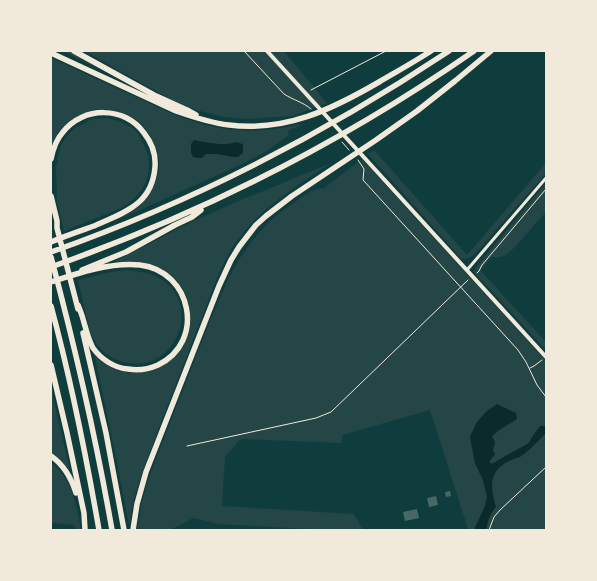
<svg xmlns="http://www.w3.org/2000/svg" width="597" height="581" font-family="Inter,sans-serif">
<rect width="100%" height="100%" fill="#0f3d3e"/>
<path fill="#244646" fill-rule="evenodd" d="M62,51H69L108,73Z
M84,51H284L327,103L292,116L247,119L223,117L196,110L174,101Z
M51,58L175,115C222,133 256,135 306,123L288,131L289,135L267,151L244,163L118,220C123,217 129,214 134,211C148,200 161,179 159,161C158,154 156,149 154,143C151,137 147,130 143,125C135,117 125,114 116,112C112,111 108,110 104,109C86,108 67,121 57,135C54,139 53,144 51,149ZM194,140C204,142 219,145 227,144C234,144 236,140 243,145L233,157L218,154H206Z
M107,118C118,121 127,123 135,130C137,132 139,135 140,138C155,159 151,187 129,203C121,209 111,212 101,216C89,221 77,226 64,231L57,201L56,168L58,156L61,145L67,136L75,128L92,119Z
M374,150L467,255L546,163V173L475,254L469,258L464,259L460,257L368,154Z
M362,159L546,361V426L540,427L532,437L529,443L522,447L509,454L492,464L489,462L495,442L492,436L499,430L517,419L487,411L477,422L470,437L475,463L483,480L487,496L485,506L475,528V530H472V529H468L430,410L342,435V443L241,439L225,456L222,506L354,514L363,530H323L219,524L193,518L170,530H137L142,502L148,480L163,441L210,321L229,277L240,258L252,241L268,223L282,211L311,191L324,188Z
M331,163C292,189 255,211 230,251C226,258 223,266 219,273L155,438L141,477L134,499L129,525L112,438L94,352C98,356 102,361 107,365C120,374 139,375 154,369C160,366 167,363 172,359C179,354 183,346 186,339C197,310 187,283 161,269C145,260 126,261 110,264L191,222L243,199L261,192Z
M546,183V212L513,249L504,256L496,258L492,257L480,270L546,342V350L476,274L474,271L477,266Z
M125,270C136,271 146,272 155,276C206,299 177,376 123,362C111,359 99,350 93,338C89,330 88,321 85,312C83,301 80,290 78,280L106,273Z
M51,388L70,470L59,458L51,453Z
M546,433V530H486L488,520L494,509L491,489L493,475L496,470L506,462L519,457Z
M51,462C72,478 77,506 81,530H75L74,525L51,523Z"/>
<path fill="#0a2a2b" d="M194,140C204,142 218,145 227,144C234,144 236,140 243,145V153L238,157H233L218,154H206L202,158H197L193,157L191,153V144Z
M497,404L516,413L517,419L499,430L492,436L495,442L493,450L495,454L489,462L492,464L509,454L522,447L529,443L532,437L540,426H546V433L545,434C537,442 529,451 520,457C515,459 509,460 505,463C488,474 491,490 496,507C489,514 488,521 486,530H475V528L485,506L487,496L483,480L475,463L470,437L477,422L487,411Z"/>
<path fill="#486865" d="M450,491L451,496L446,497L445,492Z
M436,496L438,505L429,507L427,498Z
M417,509L419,518L405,521L403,512Z"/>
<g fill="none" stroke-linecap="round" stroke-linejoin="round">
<path stroke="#f1e9da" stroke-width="1" d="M244,51L284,94C293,100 303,102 311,109
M311,90L386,51
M342,142L349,150
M358,160L364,169L363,180L518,350L526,362L537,385L546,397
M477,273L479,271L482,265L546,189
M530,368L534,366L542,360
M187,446L316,418L331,412L468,280
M489,530L494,517L500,510L546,467"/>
<path stroke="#f1e9da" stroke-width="3" d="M467,270L546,178"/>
<path stroke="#f1e9da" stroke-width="4" d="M267,51L546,357"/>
<path stroke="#f1e9da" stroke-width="5.5" d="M74,51L154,95L187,110L196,115
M51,53L176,111C193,117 211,123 229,125C285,132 331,110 379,82C396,72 414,62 431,51
M51,159C53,149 56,140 63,132C83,106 125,106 144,133C152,143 156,154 155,167C154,180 149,193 139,202C127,213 109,219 94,226C80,231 65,236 51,242
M51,196L57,221V228L78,309
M51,252C193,202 324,134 449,51
M51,257C75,347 96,438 112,530
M51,267C201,214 343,142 474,51
M82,270L126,252L175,225L192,217L201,210
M51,282C78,273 111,262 140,265C192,271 206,342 158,365C149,369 139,371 128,369C114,368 101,359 93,348C88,339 86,329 83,319C82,315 80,310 78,305
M51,306C71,380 86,455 99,530
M83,333L106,433L124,530
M51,365L67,433L84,513L85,530
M51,456C64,465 71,477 76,493
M133,530L137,504L146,472L219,286L231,260L239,247L256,225L266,216L292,196L376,140L417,111L455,81L491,51"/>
</g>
<rect width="597" height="581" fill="none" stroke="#f1e9da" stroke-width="104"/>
</svg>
